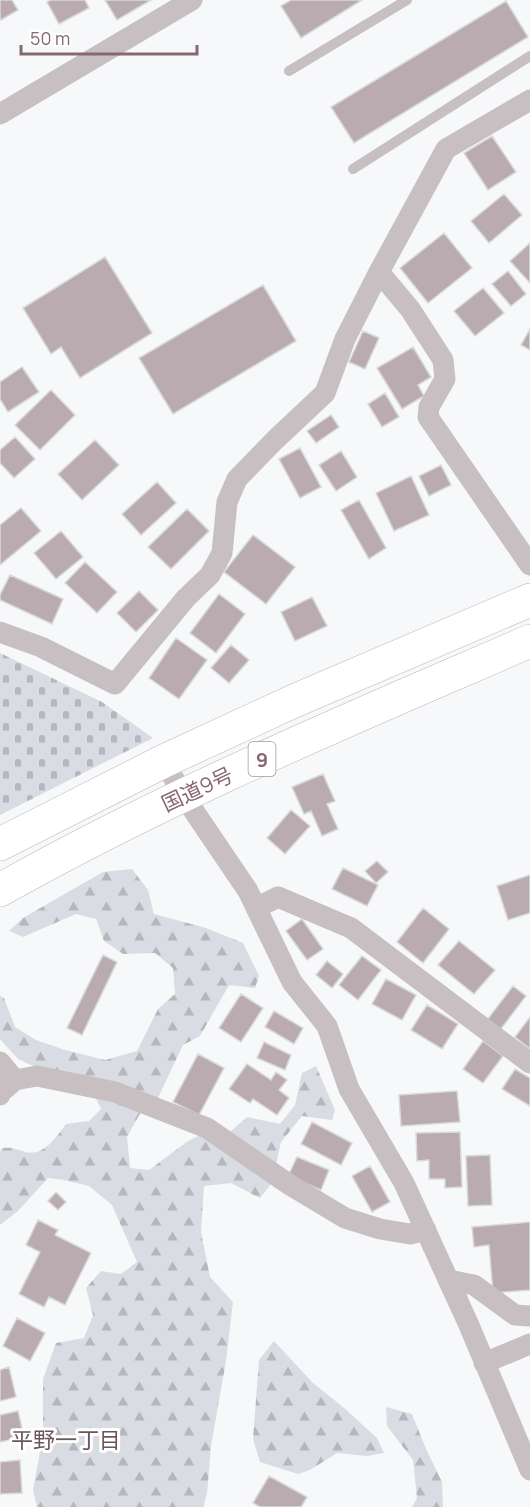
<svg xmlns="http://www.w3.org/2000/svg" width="530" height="1507" font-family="Manrope,'Noto Sans JP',sans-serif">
<defs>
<pattern id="forest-firs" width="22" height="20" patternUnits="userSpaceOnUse" patternTransform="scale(1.5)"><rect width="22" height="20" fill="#dadce3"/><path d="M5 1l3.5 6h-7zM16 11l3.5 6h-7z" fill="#b6b6bc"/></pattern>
<pattern id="cemetery-stones" width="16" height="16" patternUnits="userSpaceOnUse" patternTransform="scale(1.5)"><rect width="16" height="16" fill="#dadce3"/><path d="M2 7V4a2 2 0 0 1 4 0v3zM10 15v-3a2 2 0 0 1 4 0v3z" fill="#b6b6bc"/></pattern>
</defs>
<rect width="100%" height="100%" fill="#f6f8f9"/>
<path fill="url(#forest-firs)" d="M132,869L148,890L154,914L206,928L243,943L259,976L255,988L229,985L200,1036L183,1045L156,1102L141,1112L127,1137L130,1168L149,1170L188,1141L204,1133L222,1139L247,1117L280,1124L295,1105L302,1073L316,1066L335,1110L332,1120L302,1116L281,1142L272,1183L260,1198L231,1183L204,1186L201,1232L210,1277L233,1302L226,1361L211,1446L207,1494L203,1507H37L33,1490L43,1435V1379L56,1343L84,1338L93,1315L86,1288L101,1271L121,1274L137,1262L112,1205L89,1186L64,1180L48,1178L18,1211L0,1225V1152L2,1148C15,1147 14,1149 25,1152C44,1157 57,1136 66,1124L89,1121L101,1109L91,1088L46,1072L18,1059L0,1039V996L4,998L15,1027L36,1040L65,1050L105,1060L137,1051L158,1009L175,994L173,968L155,953L123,954L104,941L96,919L76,914L23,937L9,931L23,918L103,872Z
M274,1341L313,1383L343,1407L377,1438L384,1453L367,1456L337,1453L310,1470L298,1474L260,1462L253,1439L259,1360Z
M386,1407L412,1414L426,1449L442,1482L443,1507H412L417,1498L413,1460L387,1426Z"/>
<path fill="url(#cemetery-stones)" d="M0,653L102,702L153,738L0,815Z"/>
<path fill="#b9abb0" stroke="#d8dada" stroke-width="1.5" d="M0,0H12L18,10L1,20L0,18Z
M51,0H85L89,8L59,24L47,2Z
M105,0H151L117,20Z
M291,0H362L301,38L281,6Z
M506,1L528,37L354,143L331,107Z
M492,136L516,172L488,190L464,153Z
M504,194L522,215L489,243L471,221Z
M444,233L472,268L428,303L400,268Z
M530,243V283L510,261Z
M105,257L152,333L80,378L61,347L51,354L23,308Z
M508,271L526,294L511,306L492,284Z
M263,285L296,341L173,414L139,358Z
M483,288L504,313L475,336L454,311Z
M530,329V350L521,345Z
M363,331L379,338L365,369L349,362Z
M413,347L431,377L418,385L424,396L402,409L377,368Z
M22,367L39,392L8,412L0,399V382Z
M51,390L75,415L40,450L15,425Z
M385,393L399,417L382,427L368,404Z
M331,415L339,427L316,443L307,431Z
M15,437L35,459L14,478L0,463V450Z
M95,440L119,465L82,500L58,474Z
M300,448L321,487L300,498L279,459Z
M341,451L357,477L336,491L319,465Z
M441,465L451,485L429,496L419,476Z
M411,476L429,515L394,531L376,493Z
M157,482L176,503L141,535L122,514Z
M359,500L386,548L369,559L341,510Z
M21,508L41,531L0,565V525Z
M187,509L209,531L171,569L148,547Z
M61,531L83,557L56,579L34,553Z
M253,535L295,567L266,604L224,572Z
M85,562L117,592L97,613L65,583Z
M10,575L63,599L52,624L0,600V595Z
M139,591L158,610L136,632L117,613Z
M219,594L245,614L216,653L190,633Z
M312,597L327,626L295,641L281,612Z
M176,638L207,660L179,699L149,678Z
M231,645L249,660L229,683L211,668Z
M323,774L335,801L327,804L338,829L322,836L311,811L304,814L292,787Z
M291,810L310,826L285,854L267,838Z
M377,861L388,872L376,883L365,871Z
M343,868L378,885L367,906L332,889Z
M530,875V913L508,920L497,886Z
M423,908L449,929L423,963L397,942Z
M302,919L323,949L307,960L286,931Z
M459,941L495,970L474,994L438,965Z
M103,955L117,962L82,1035L67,1028Z
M362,956L381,970L358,1000L339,985Z
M327,961L343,974L332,988L316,975Z
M386,979L416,995L402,1020L372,1004Z
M513,986L526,996L500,1030L487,1020Z
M241,994L263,1008L241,1042L219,1028Z
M427,1005L458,1024L442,1049L411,1030Z
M274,1011L303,1028L294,1044L265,1027Z
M530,1017V1049L515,1037Z
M483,1041L503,1056L483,1083L463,1069Z
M264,1042L291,1055L285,1070L257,1058Z
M198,1054L224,1068L199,1115L173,1102Z
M247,1064L271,1080L276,1072L287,1080L279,1090L289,1098L277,1115L253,1099L250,1103L229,1089Z
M515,1069L530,1078V1106L502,1089Z
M457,1091L460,1122L401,1126L399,1095Z
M312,1122L352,1143L341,1165L301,1144Z
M460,1132L462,1187L445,1188V1179H429V1160L417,1161L416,1133Z
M490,1155L492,1205L468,1206L466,1156Z
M297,1157L329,1170L321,1190L288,1176Z
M370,1166L390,1202L372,1212L352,1176Z
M56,1192L66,1202L58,1210L48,1201Z
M38,1220L58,1230L55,1235L91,1253L65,1305L49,1297L44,1307L19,1294L40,1252L26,1245Z
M530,1222V1290L493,1293L489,1245L474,1247L472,1227Z
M17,1318L45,1333L30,1361L3,1346Z
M9,1367L16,1397L0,1401V1370Z
M18,1411L24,1437L0,1442V1415Z
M20,1460L22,1493L0,1494V1462Z
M269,1476L307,1497L301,1507H260L253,1503Z"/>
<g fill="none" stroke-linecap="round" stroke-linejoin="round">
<g stroke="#bcb5b7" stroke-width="34">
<path id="trunk" d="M0,844L164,761L294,701L530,600
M0,890C170,794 351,719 530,641"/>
</g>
<path stroke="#c8bfc2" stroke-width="10" d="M289,71L407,0
M353,169L530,56"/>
<path stroke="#c8bfc2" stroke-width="21" d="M0,114L192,0
M379,272L410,309L443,360L445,379L429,407L428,417L530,565
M0,632L41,647L115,684L186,598L210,575L222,553L227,502L237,479L275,440L325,393L345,339L379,272L446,149L530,100
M164,761L183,795L248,891L292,982L327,1026L349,1089L404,1183L468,1323L530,1470
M256,908L278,897L351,928L530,1063
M0,1062L15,1080
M0,1095L1,1092L15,1080L37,1076L115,1092L207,1128L290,1185L345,1218L380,1229L410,1234L426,1230
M448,1280L474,1285L515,1315L529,1316
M484,1363L530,1344"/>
<use href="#trunk" stroke="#fff" stroke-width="33"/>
</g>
<g text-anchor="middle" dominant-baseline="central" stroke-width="6" stroke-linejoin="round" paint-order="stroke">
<rect fill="#fff" stroke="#ab959c" stroke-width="1.5" x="248.5" y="742" width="27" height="34" rx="4.5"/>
<g font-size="20" font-weight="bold" fill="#876872">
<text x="262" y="759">9</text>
</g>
<g font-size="21" fill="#876872" stroke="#fff">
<text transform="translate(197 789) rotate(-25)">国道9号</text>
</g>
<g font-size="22" fill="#6c565d" stroke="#fff">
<text x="66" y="1440">平野一丁目</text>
</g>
</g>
<path d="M21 45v9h176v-9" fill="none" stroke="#876872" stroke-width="3"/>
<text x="30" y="45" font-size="18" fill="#876872" stroke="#ffffff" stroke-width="4.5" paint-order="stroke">50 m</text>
</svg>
